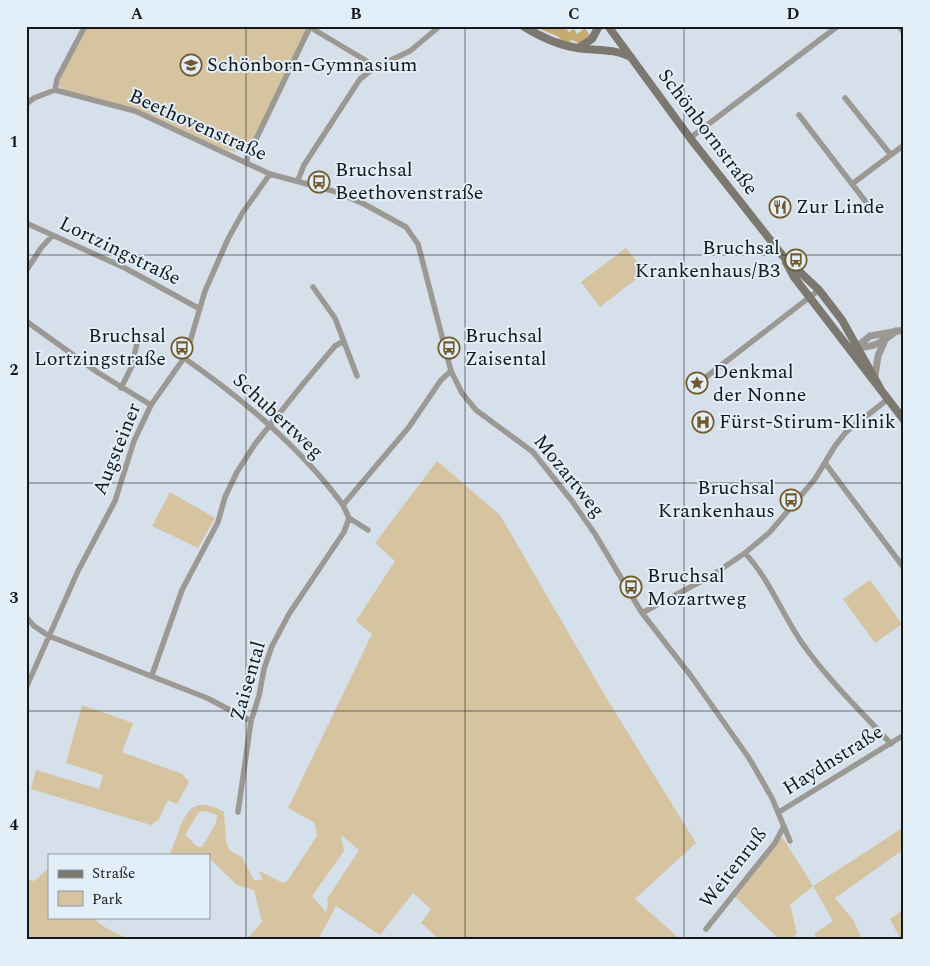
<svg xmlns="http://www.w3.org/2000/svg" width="930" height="966" font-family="Spectral,serif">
<rect width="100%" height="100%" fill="#d5e0eb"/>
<path fill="#d6c3a0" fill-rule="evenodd" d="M86,26H311L247,151C221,158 161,117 132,109C109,102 78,100 58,86L59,78Z
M626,248L645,272L600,307L581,282Z
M437,461L500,515L604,694L696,843L635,899L681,940H440L421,923L431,909L413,893L380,935L336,906L318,940H246L262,922L254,890L237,885L209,858V855H169C183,828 183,788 224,812L226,842L230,851L242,857L254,880H263L259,871L283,883L288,880L317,836L315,823L288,808L372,634L356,621L395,561L375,543ZM206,811L217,815L216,823L202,847H198L185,835L199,812ZM341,835L359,850L327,899L328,905L326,912L312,896L344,851Z
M170,492L215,518L198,548L152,526Z
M870,580L902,624L875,643L843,599Z
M82,705L133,723L122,752L182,774L189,782L177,804L168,800L159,819L151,825L31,789L36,770L99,789L103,775L66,763Z
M904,827V849L835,898L854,921L862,940H846L844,936L838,940H817L814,934L833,921L813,886L790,905L797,933L790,940H780L733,895L780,839L783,838L813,886Z
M49,868V917H91L106,928L130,940H26V879L34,881Z
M904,909V940H901L890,919Z"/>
<path fill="#c7aa71" d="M533,26H564L569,32L574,29L577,34L585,28L592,39L582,45L572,40L564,45L560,43L559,37Z"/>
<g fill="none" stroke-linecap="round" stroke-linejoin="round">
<path stroke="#9c9994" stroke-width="5.5" d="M308,26L365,60L374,68
M899,26L904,33
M55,90L135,111L270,174L333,191L364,204L406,227L418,244L451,371L462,393L476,410L533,452L572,501L595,534L642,613L691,676L749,758L772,798L790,841
M845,98L891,155
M26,104L34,98L55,90L57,79L85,26
M799,115L852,184L904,145
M690,138L838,26
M247,164V158L309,29
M298,180L304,165L360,79L374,68L410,51L440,26
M852,184L873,211
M26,223L125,268L200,309
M26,271L41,248L52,236
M313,287L335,318L357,376
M26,321L97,372L151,405
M184,358C243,399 300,447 343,505
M694,376L706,377L819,290
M121,388L132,366L137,343
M825,463L904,568
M349,518L368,530
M745,553C770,580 782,614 802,643C828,680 861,711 891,744
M642,613L711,576L745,553L770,532L815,479L835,446L846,432L888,399
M26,617L34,626L49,636L207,698L251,721
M152,675L182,590L218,522L225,497L237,472L255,444L303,384L335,346L344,341
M26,688L78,571L115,501L134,441L151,405L184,358L189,345L205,291L228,239L243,212L270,174
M238,812L251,721L259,696L264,669L272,646L289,614L344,532L349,518L343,505L409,427L441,380L451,371
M779,812L904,735
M706,929L775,843L784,826"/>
<path stroke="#9c9994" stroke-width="7" d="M858,347C874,348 884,341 896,331
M853,350L870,336L904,330
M875,376L878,356L885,340"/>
<path stroke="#7c7870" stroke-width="8" d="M523,26C539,36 558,45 577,48C596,51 614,48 631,57
M608,26L690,138L783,256L819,290L842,320L880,388
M578,48L592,39L599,26
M786,262L794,277L904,420"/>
</g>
<path fill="none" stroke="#14181b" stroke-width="1" stroke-opacity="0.55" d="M246,26V940M465,26V940M684,26V940M26,255H904M26,483H904M26,711H904"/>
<defs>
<g id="school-ring" transform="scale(1.125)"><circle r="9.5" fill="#e2eef8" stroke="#725a2b" stroke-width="1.5"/><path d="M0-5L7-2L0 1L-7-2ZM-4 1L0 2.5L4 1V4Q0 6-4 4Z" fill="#725a2b"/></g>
<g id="bus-ring" transform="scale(1.125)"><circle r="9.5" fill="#e2eef8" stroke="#725a2b" stroke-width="1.5"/><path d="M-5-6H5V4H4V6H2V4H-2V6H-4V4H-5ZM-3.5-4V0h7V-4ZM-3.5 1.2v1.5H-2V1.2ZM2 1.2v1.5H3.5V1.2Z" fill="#725a2b"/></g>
<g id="restaurant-ring" transform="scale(1.125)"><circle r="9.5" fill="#e2eef8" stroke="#725a2b" stroke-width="1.5"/><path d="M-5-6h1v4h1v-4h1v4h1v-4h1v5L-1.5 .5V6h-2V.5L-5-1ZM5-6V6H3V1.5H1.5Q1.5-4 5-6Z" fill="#725a2b"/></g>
<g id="sight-ring" transform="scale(1.125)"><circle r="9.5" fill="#e2eef8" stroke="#725a2b" stroke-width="1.5"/><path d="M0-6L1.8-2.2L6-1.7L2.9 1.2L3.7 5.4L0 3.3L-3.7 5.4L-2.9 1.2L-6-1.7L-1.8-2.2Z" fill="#725a2b"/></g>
<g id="hospital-ring" transform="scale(1.125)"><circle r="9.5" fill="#e2eef8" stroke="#725a2b" stroke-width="1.5"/><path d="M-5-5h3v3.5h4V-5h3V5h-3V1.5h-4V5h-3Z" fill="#725a2b"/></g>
</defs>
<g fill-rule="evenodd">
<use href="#school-ring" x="191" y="65"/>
<use href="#bus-ring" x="319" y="182"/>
<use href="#restaurant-ring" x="780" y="207"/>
<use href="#bus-ring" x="796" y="260"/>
<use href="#bus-ring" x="182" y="348"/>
<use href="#bus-ring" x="449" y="348"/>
<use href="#sight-ring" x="697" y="383"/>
<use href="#hospital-ring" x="703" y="422"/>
<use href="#bus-ring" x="791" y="500"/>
<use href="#bus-ring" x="631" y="587"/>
</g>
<g text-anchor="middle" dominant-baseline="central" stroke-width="4" stroke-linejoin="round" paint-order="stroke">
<g font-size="20" fill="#14181b" stroke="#e2eef8" text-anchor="start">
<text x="207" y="65">Schönborn-Gymnasium</text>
<text x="335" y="170">Bruchsal<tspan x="335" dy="23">Beethovenstraße</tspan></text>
<text x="796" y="207">Zur Linde</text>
<text x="780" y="248" text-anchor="end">Bruchsal<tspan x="780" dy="23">Krankenhaus/B3</tspan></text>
<text x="166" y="336" text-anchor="end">Bruchsal<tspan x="166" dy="23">Lortzingstraße</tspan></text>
<text x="465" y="336">Bruchsal<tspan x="465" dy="23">Zaisental</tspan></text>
<text x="713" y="372">Denkmal<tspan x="713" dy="23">der Nonne</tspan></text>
<text x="719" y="422">Fürst-Stirum-Klinik</text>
<text x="775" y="488" text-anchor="end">Bruchsal<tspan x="775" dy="23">Krankenhaus</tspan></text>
<text x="647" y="576">Bruchsal<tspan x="647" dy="23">Mozartweg</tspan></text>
</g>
<g font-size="20" fill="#14181b" stroke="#e2eef8">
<text transform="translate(198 125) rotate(24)">Beethovenstraße</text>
<text transform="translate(708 132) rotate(53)">Schönbornstraße</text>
<text transform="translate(120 251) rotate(26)">Lortzingstraße</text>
<text transform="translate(278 416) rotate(43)">Schubertweg</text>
<text transform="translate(117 449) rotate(-68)">Augsteiner</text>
<text transform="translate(569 476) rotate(51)">Mozartweg</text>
<text transform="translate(248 681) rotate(-74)">Zaisental</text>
<text transform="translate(833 760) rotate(-32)">Haydnstraße</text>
<text transform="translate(733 868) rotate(-52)">Weitenruß</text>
</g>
</g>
<rect width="930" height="966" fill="none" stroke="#e2eef8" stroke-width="55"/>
<rect x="48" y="854" width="162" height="65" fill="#e2eef8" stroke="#9098a0"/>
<rect x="58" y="870" width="25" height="8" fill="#7c7870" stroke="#9098a0"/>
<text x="92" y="878" font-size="15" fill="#14181b">Straße</text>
<rect x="58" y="891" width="25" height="15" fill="#d6c3a0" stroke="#9098a0"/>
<text x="92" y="904" font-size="15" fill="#14181b">Park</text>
<rect x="28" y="28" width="874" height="910" fill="none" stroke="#14181b" stroke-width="2"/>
<g font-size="16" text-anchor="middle" font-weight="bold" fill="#14181b">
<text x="137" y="19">A</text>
<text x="356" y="19">B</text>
<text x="574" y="19">C</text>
<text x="793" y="19">D</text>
<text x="14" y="147">1</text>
<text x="14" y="375">2</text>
<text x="14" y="603">3</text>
<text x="14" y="830">4</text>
</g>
</svg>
